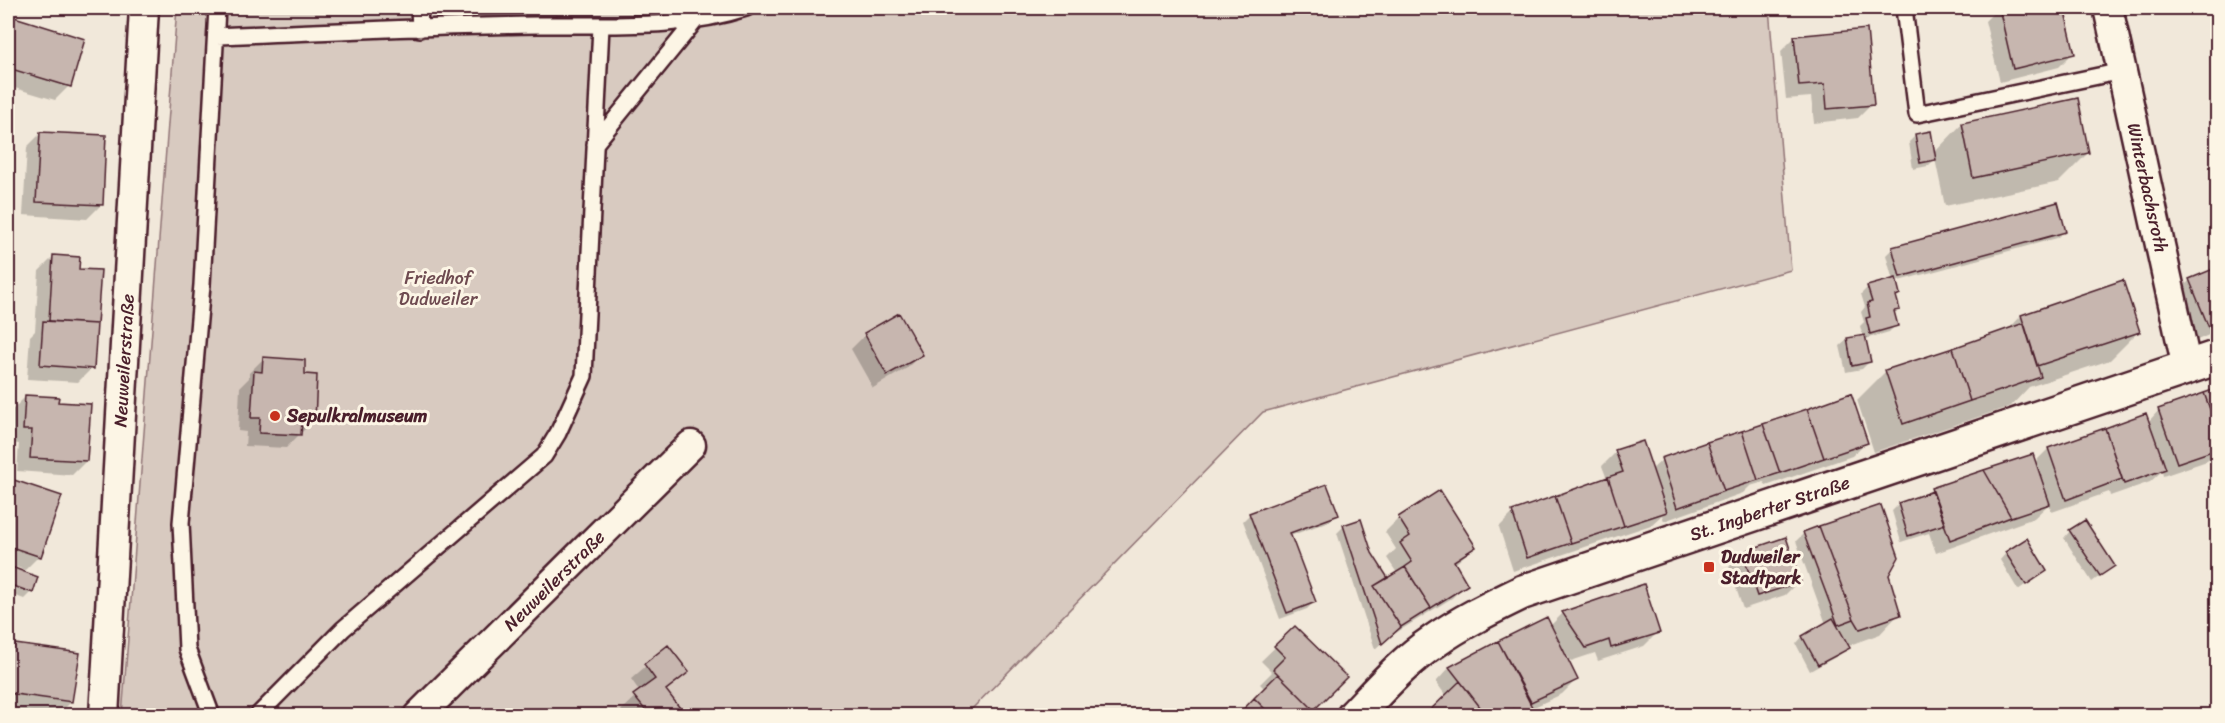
<svg xmlns="http://www.w3.org/2000/svg" width="2225" height="723" font-family="Sriracha,sans-serif">
<rect width="100%" height="100%" fill="#f1e8da"/>
<filter id="ink" filterUnits="userSpaceOnUse"><feTurbulence type="fractalNoise" baseFrequency=".0167" numOctaves="2"/><feDisplacementMap in="SourceGraphic" scale="12" xChannelSelector="R" yChannelSelector="G"/><feConvolveMatrix kernelMatrix="1 2 1 2 8 2 1 2 1" color-interpolation-filters="sRGB"/></filter>
<g filter="url(#ink)">
<path fill="#d8cac0" stroke="#917476" stroke-width="1.5" d="M177,8H1769L1791,270L1263,412L966,715L122,716Z"/>
<path fill="#0003" d="M1998,8H2062L2073,53L2059,67L2000,82L1985,21Z
M2116,8H2166L2118,17Z
M8,17L84,40L69,86L55,100L8,86Z
M1795,37L1872,104L1858,118L1814,123L1811,97L1786,99L1781,51Z
M1962,124L2088,153L2059,182L1945,206L1935,159L1928,166L1913,169L1909,142L1916,135L1934,153Z
M41,133L101,205L87,219L23,215L27,147Z
M2064,231L2057,238L1895,282L1898,294L1895,297L1898,309L1893,314L1896,325L1889,332L1865,339L1869,362L1862,369L1846,372L1840,346L1847,340L1863,337L1860,326L1864,322L1861,312L1865,307L1861,294L1868,287L1893,281L1886,255L1893,248Z
M53,257L78,270L99,272L92,368L78,382L27,379L30,336L35,331L39,271Z
M2218,269V331L2195,341L2176,294L2190,280Z
M898,315L921,354L907,368L873,388L851,349L865,335Z
M2021,316L2139,331L2110,360L2029,387L2011,406L1874,452L1857,400L1886,371L2007,331Z
M263,359L303,376L313,421L286,448L245,446L246,432L238,431L240,387L249,378V373Z
M2218,390V451L2207,461L2163,476L2162,471L2150,482L2110,496L2109,492L2052,512L2049,504L2034,518L1936,553L1929,533L1901,542L1892,511L1899,504L1927,494L1932,489L2034,463L2048,449L2145,415L2148,422L2159,410Z
M26,396L57,403L86,461L72,475L17,471L19,444L10,443L12,410Z
M1866,442L1852,456L1766,486L1764,482L1750,486L1743,493L1664,521L1662,515L1651,525L1513,571L1499,527L1513,513L1607,479L1602,466L1616,452L1651,470L1662,460Z
M8,479L60,497L39,556L25,570L16,567L15,570L31,592L24,599L8,593V570L11,566L8,564Z
M1880,507L1887,575L1899,614L1880,634L1847,646L1841,654L1810,671L1796,644L1802,637L1826,624L1796,541L1803,534Z
M1250,514H1337L1330,521L1290,536L1314,602L1307,609L1280,619L1243,521Z
M1399,518L1474,547L1454,565L1466,584L1452,598L1386,639L1375,649L1337,533L1344,526L1381,582L1397,573L1387,558L1396,549L1385,532Z
M2070,531L2113,566L2092,582L2064,538Z
M1743,553L1799,581L1785,595L1743,609L1729,567Z
M2006,553L2045,571L2018,590L2000,560Z
M1643,586L1658,632L1644,646L1598,661L1595,653L1571,661L1562,648L1561,649L1576,680L1562,694L1532,708L1525,716H1426L1446,696L1436,682L1449,668L1547,620L1550,626L1563,613Z
M1295,628L1345,677L1265,689L1260,684L1272,672L1261,661Z
M8,644L78,655L71,702L57,716L8,708Z
M668,647L687,672L665,692L678,716H625L621,710L640,692L631,679Z"/>
<path fill="#c7b6af" stroke="#4a1f2b" stroke-width="1.5" d="M1999,8H2064L2075,54L2013,69Z
M8,15L85,39L71,87L8,68Z
M1867,29L1874,105L1827,109L1825,84L1799,86L1794,36Z
M2078,98L2089,153L1973,178L1962,123Z
M1931,131L1936,160L1920,163L1915,134Z
M40,132L106,135L103,205L36,202Z
M2058,202L2066,232L1900,277L1892,247Z
M53,255L80,257L79,269L101,270L97,324L49,321Z
M2218,267V324L2209,328L2189,279Z
M1896,278L1900,294L1896,296L1900,310L1894,311L1898,326L1870,334L1866,318L1870,317L1867,303L1872,302L1867,286Z
M2123,280L2140,332L2037,366L2021,315Z
M899,313L923,355L887,375L864,333Z
M43,321L97,324L94,369L40,365Z
M2024,323L2041,377L1970,401L1953,348Z
M1865,335L1871,362L1852,366L1847,338Z
M1953,348L1970,401L1903,424L1885,370Z
M263,357L305,360V374L317,375L315,421L302,420L301,435L259,433L260,418H251L254,371L262,372Z
M2218,388V431L2204,393Z
M1851,393L1868,443L1824,458L1807,409Z
M2204,393L2218,431V449L2177,463L2158,409Z
M25,395L59,397L58,402L91,404L87,461L30,458L32,430H23Z
M1807,409L1824,458L1780,473L1763,424Z
M2146,413L2166,469L2124,484L2105,428Z
M1763,424L1780,473L1758,480L1742,431Z
M2105,428L2122,479L2066,500L2048,448Z
M1742,431L1758,480L1724,491L1707,442Z
M1643,441L1667,512L1624,526L1608,477L1623,472L1615,450Z
M1707,442L1724,491L1677,508L1661,458Z
M2033,454L2050,504L2011,517L1984,470Z
M1984,470L2011,517L1950,540L1931,488Z
M1608,477L1624,526L1571,543L1555,496Z
M8,478L62,496L41,557L8,546Z
M1327,484L1339,515L1290,533L1316,602L1287,613L1249,513Z
M1440,490L1476,547L1454,561L1468,585L1431,608L1405,567L1412,562L1400,543L1410,536L1398,517Z
M1933,491L1945,524L1908,536L1898,503Z
M1555,496L1571,543L1527,558L1512,511Z
M1881,505L1899,557L1889,575L1901,615L1860,629L1854,619L1819,526Z
M1361,519L1372,553L1388,578L1374,586L1401,627L1382,644L1343,525Z
M2085,520L2115,566L2100,576L2069,530Z
M1819,526L1854,619L1838,625L1803,532Z
M1786,537L1801,582L1757,596L1742,552Z
M2027,538L2047,571L2026,585L2005,552Z
M9,566L38,577L33,593L8,584Z
M1405,567L1431,608L1401,627L1374,586Z
M1644,584L1660,633L1611,648L1609,640L1586,648L1562,612Z
M1547,617L1578,680L1531,702L1498,641Z
M1833,618L1850,648L1818,665L1802,636Z
M1295,626L1347,677L1314,710L1273,669L1285,657L1274,646Z
M1498,641L1533,709L1519,716L1514,709L1501,716H1487L1449,667Z
M8,643L80,653L72,702L8,693Z
M668,645L689,672L666,690L683,712L679,716H650L633,695L655,679L644,664Z
M1278,674L1314,710L1309,716H1272L1254,698Z
M1460,681L1487,716H1424Z
M1254,698L1272,716H1237Z"/>
<g fill="none" stroke-linecap="round" stroke-linejoin="round">
<g stroke="#4a1f2b" stroke-width="20">
<path id="service" d="M419,8L420,29
M1904,8L1917,114L2122,71
M216,36C323,32 431,26 539,25C608,24 680,30 746,8
M595,144L695,21L700,8
M212,716L187,649L181,523L202,285L217,8
M257,716L343,629L544,456L558,433L584,376L601,26"/>
</g>
<g stroke="#4a1f2b" stroke-width="33">
<g id="minor">
<path id="s1" d="M2108,8L2187,368"/>
<path id="s2" d="M104,716L144,8"/>
<path id="s3" d="M418,716L691,445"/>
</g>
</g>
<g stroke="#4a1f2b" stroke-width="38">
<g id="secondary">
<path id="s4" d="M1354,716C1379,690 1403,662 1433,642C1461,622 1492,607 1523,592L2218,357"/>
</g>
</g>
<use href="#service" stroke="#fcf5e5" stroke-width="15"/>
<use href="#minor" stroke="#fcf5e5" stroke-width="28"/>
<use href="#secondary" stroke="#fcf5e5" stroke-width="33"/>
</g>
</g>
<g fill="#c8321e" stroke="#fcf5e5" stroke-width="2">
<circle cx="275" cy="416" r="6"/>
<rect x="1703" y="561" width="12" height="12" rx="3"/>
</g>
<g text-anchor="middle" dominant-baseline="central" stroke-width="6" stroke-linejoin="round" paint-order="stroke">
<g font-size="18" fill="#4a1f2b" stroke="#fcf5e5">
<text stroke="none"><textPath href="#s1" startOffset="184">Winterbachsroth</textPath></text>
<text stroke="none"><textPath href="#s2" startOffset="356">Neuweilerstraße</textPath></text>
<text stroke="none"><textPath href="#s4" startOffset="472">St. Ingberter Straße</textPath></text>
<text stroke="none"><textPath href="#s3" startOffset="192">Neuweilerstraße</textPath></text>
</g>
<g font-size="18" fill="#6e4a50" stroke="#fcf5e5">
<text x="438" y="278">Friedhof<tspan x="438" dy="21">Dudweiler</tspan></text>
</g>
<g font-size="18" font-weight="bold" fill="#4a1f2b" stroke="#fcf5e5" text-anchor="start">
<text x="287" y="416">Sepulkralmuseum</text>
<text x="1721" y="557">Dudweiler<tspan x="1721" dy="21">Stadtpark</tspan></text>
</g>
</g>
<rect width="2225" height="723" fill="none" stroke="#fcf5e5" stroke-width="30"/>
<rect x="15" y="15" width="2195" height="693" fill="none" stroke="#4a1f2b" stroke-width="2" filter="url(#ink)"/>
</svg>
